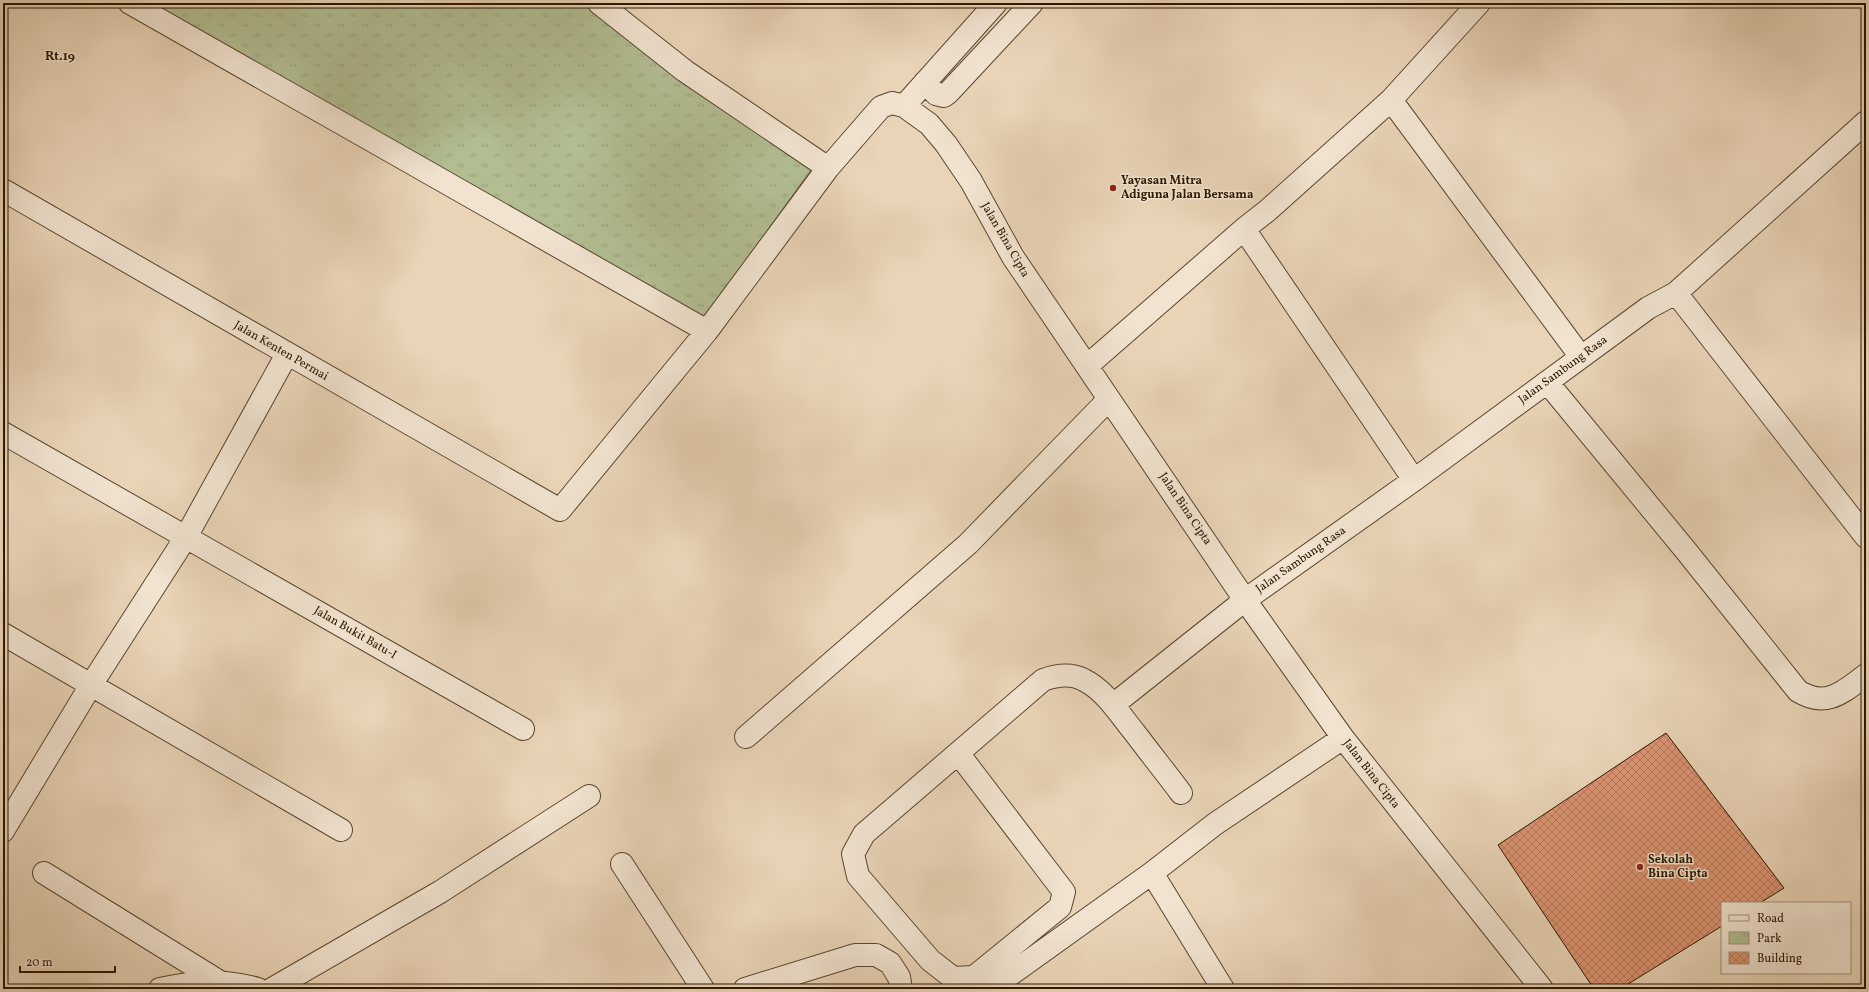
<svg xmlns="http://www.w3.org/2000/svg" width="1869" height="992" font-family="Vollkorn,serif">
<defs>
<pattern id="park-tufts" width="24" height="20" patternUnits="userSpaceOnUse"><rect width="24" height="20" fill="#b2bd92"/><path d="M3 7l-1-3M5 7V3M7 7l1-3M15 17l-1-3M17 17v-4M19 17l1-3" fill="none" stroke="#99a27c"/></pattern>
<pattern id="building-cross-hatch" width="8" height="8" patternUnits="userSpaceOnUse"><rect width="8" height="8" fill="#dc9472"/><path d="M0 0l8 8M0 8l8-8" fill="none" stroke="#b3785b"/></pattern>
</defs>
<rect width="100%" height="100%" fill="#e9d4b7"/>
<filter id="stains"><feTurbulence type="fractalNoise" baseFrequency=".005" numOctaves="4"/><feColorMatrix values="0 0 0 0 .2 0 0 0 0 .09 0 0 0 0 .02 0 0 0 .5 -.17"/></filter>
<radialGradient id="worn" r=".72"><stop offset=".6" stop-color="#630" stop-opacity="0"/><stop offset="1" stop-color="#630" stop-opacity=".3"/></radialGradient>
<path fill="url(#park-tufts)" stroke="#6e6a49" d="M149,3H587L672,72L813,167L701,323Z"/>
<path fill="url(#building-cross-hatch)" stroke="#2b1700" d="M1666,733L1784,888L1760,903H1722V926L1620,989H1594L1498,845Z"/>
<g fill="none" stroke-linecap="round" stroke-linejoin="round">
<g stroke="#5a462e" stroke-width="24">
<path id="street" d="M130,3L707,331
M599,3L685,71L828,168
M925,82L936,94L944,96L948,93L1032,3
M1391,100L1581,357
M904,106L996,3
M3,190L560,510L707,331L828,168L881,107L892,103L904,106L929,124L946,144L971,181L1013,257L1245,600L1343,738L1542,989
M1676,293L1866,537
M1087,366L1244,229
M1547,382L1687,552L1798,691C1827,709 1844,691 1866,675
M3,433L523,729
M1414,480L1244,229L1267,211L1391,100L1479,3
M3,634L341,830
M1113,705L1245,600L1414,480L1648,308L1676,293L1866,122
M746,737L968,544L1109,399
M958,753L1064,892L1060,907L974,977L953,978L930,960L858,876L853,854L864,834L1043,680C1057,675 1071,673 1084,680C1106,691 1120,715 1135,733C1150,753 1166,773 1181,793
M3,831L91,685L186,537L287,354
M622,864L703,989
M44,873L220,982
M1152,873L1223,989
M160,989C197,981 221,979 258,989
M272,989L440,892L589,796
M745,989L855,955H876L890,963L899,977L901,989
M990,989L1152,873L1215,824L1343,738"/>
</g>
<use href="#street" stroke="#f1e3d0" stroke-width="22"/>
</g>
<g fill="#8f2418" stroke="#f1e3d0" stroke-width="1.5">
<circle cx="1113" cy="188" r="4"/>
<circle cx="1640" cy="867" r="4"/>
</g>
<g text-anchor="middle" dominant-baseline="central" stroke-width="3" stroke-linejoin="round" paint-order="stroke">
<g font-size="12" font-weight="bold" fill="#2b1700" stroke="#f1e3d0" text-anchor="start">
<text x="1121" y="181">Yayasan Mitra<tspan x="1121" dy="14">Adiguna Jalan Bersama</tspan></text>
<text x="1648" y="860">Sekolah<tspan x="1648" dy="14">Bina Cipta</tspan></text>
</g>
<g font-size="12" fill="#2b1700" stroke="#f1e3d0">
<text transform="translate(1005 240) rotate(60)">Jalan Bina Cipta</text>
<text transform="translate(281 351) rotate(30)">Jalan Kenten Permai</text>
<text transform="translate(1563 370) rotate(-36)">Jalan Sambung Rasa</text>
<text transform="translate(1185 509) rotate(56)">Jalan Bina Cipta</text>
<text transform="translate(1301 560) rotate(-35)">Jalan Sambung Rasa</text>
<text transform="translate(355 633) rotate(30)">Jalan Bukit Batu-I</text>
<text transform="translate(1371 774) rotate(52)">Jalan Bina Cipta</text>
</g>
<g font-size="13" font-weight="bold" fill="#2b1700" stroke="#f1e3d0">
<text x="60" y="57">Rt.19</text>
</g>
</g>
<rect width="1869" height="992" fill="none" stroke="#e9d4b7" stroke-width="16"/>
<rect x="4" y="4" width="1861" height="984" fill="none" stroke="#2b1700" stroke-width="2"/>
<rect x="8" y="8" width="1853" height="976" fill="none" stroke="#2b1700"/>
<rect x="1721" y="902" width="130" height="72" fill="#f1e3d0" stroke="#a2917d"/>
<rect x="1729" y="915" width="20" height="6" fill="#f1e3d0" stroke="#a2917d"/>
<text x="1757" y="922" font-size="12" fill="#2b1700">Road</text>
<rect x="1729" y="932" width="20" height="12" fill="url(#park-tufts)" stroke="#a2917d"/>
<text x="1757" y="942" font-size="12" fill="#2b1700">Park</text>
<rect x="1729" y="952" width="20" height="12" fill="url(#building-cross-hatch)" stroke="#a2917d"/>
<text x="1757" y="962" font-size="12" fill="#2b1700">Building</text>
<path d="M20 966v6h95v-6" fill="none" stroke="#2b1700" stroke-width="2"/>
<text x="26" y="966" font-size="12" fill="#2b1700" stroke="#f1e3d0" stroke-width="3" paint-order="stroke">20 m</text>
<rect width="100%" height="100%" filter="url(#stains)"/>
<rect width="100%" height="100%" fill="url(#worn)"/>
</svg>
